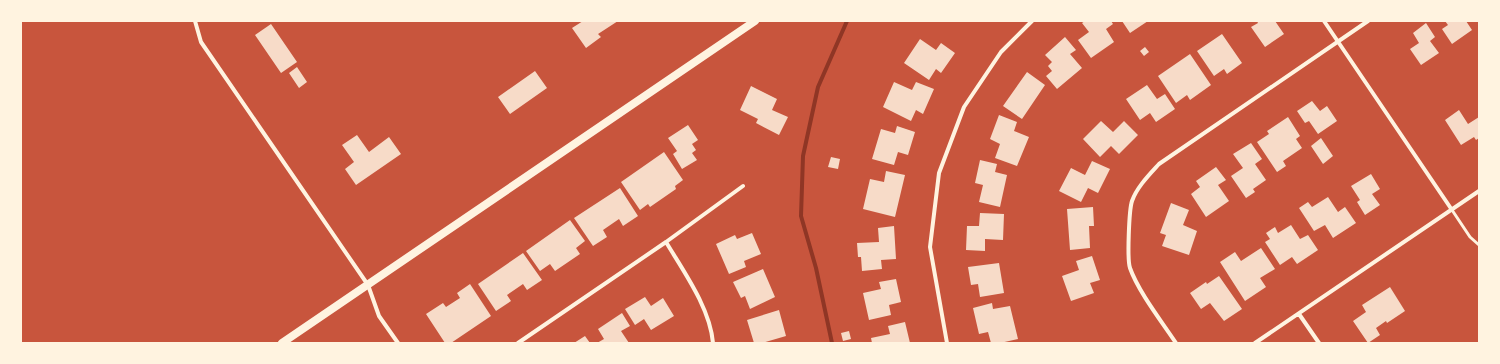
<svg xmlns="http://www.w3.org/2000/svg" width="1500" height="364" font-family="'DM Sans',sans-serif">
<rect width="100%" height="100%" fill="#c8553d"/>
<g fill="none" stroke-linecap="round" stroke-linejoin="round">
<path stroke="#8f3625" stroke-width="4" d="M832,343L816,268L801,216L803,156L818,87L847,21"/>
</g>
<path fill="#f7dbc8" d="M583,21H618L598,34L601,37L586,48L572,28Z
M1085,21H1111L1113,24L1106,29L1114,42L1091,58L1078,40L1089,32L1082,23Z
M1122,21H1148L1130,33Z
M1257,21H1275L1284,34L1265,47L1251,27L1258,23Z
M1445,21H1466L1472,30L1452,44L1442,29L1448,25Z
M1426,23L1435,37L1430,41L1439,53L1421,65L1410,49L1419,43L1413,33Z
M271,24L297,62L281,73L255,35Z
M1222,34L1242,63L1227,74L1224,69L1214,76L1197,51Z
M1065,37L1076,50L1070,54L1082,68L1057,89L1046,76L1052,71L1048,66L1052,62L1045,55Z
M920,39L936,50L941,43L955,53L941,73L936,69L929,80L904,63Z
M1145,47L1149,52L1144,56L1140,51Z
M1190,54L1211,85L1190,100L1187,95L1176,103L1158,76Z
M297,67L307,82L299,88L289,73Z
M535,71L547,88L510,114L498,97Z
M1027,72L1045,85L1022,119L1003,106Z
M894,82L912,90L916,82L934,89L923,114L916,110L911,121L883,107Z
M1147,85L1157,99L1165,94L1175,109L1156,122L1150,113L1140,120L1126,99Z
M751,86L777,99L772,110L788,117L779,135L756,123L758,119L740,110Z
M1312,101L1320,111L1327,106L1337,121L1318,134L1309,121L1305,123L1297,111Z
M1459,110L1468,124L1479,117V138L1476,140L1474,137L1461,145L1445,120Z
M999,115L1017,122L1014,131L1029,137L1017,166L995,158L1000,144L990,139Z
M1288,117L1300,136L1296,139L1302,148L1283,161L1286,166L1277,172L1257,142L1269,134L1267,131Z
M1101,121L1113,132L1124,121L1138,135L1119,154L1111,146L1100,157L1083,139Z
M688,125L698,140L692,144L696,150L692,153L697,160L682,169L673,154L677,151L668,138Z
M897,126L915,132L908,155L898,152L894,165L872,159L881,129L895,133Z
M357,135L369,152L389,137L401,154L356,185L345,169L354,162L342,145Z
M1321,138L1333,156L1323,164L1311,146Z
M1251,143L1262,159L1255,164L1266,180L1253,189L1255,192L1246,198L1231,176L1243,168L1233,154Z
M664,152L683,180L675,186L676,189L650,207L648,204L640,210L621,182Z
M831,157L840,159L838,169L828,167Z
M980,160L997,164L995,172L1007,175L1000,207L979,202L983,185L975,183Z
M1092,161L1110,169L1098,193L1088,188L1081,202L1059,191L1071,168L1085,175Z
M1216,167L1226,180L1218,185L1229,201L1206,217L1191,194L1200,187L1196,181Z
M886,171L905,175L895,217L863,209L870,179L884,182Z
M1371,174L1380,189L1372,194L1380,205L1365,215L1357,202L1360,200L1351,186Z
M620,188L638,216L623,226L619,219L603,230L607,237L593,246L574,218Z
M1328,197L1338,212L1345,207L1356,223L1333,238L1325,225L1314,231L1299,208L1308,202L1312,207Z
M1171,203L1189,210L1183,225L1197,231L1189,255L1162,246L1166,235L1160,233Z
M1093,207L1094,226H1089L1090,248L1070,250L1067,209Z
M980,213L1004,214L1003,240L985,239V251L966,250L967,226H979Z
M570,220L585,241L576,248L580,254L555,271L550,264L540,271L526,251Z
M1291,225L1300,239L1308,235L1318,250L1297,264L1292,257L1280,265L1265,242L1270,239L1266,233L1275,227L1278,233Z
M894,226L896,259L881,260L882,269L862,271L861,257H858L857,243L879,242L878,228Z
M752,233L761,254L744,261L746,267L729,274L716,244L735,235L737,239Z
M1261,248L1275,269L1260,278L1266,287L1245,301L1220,262L1235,252L1241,261Z
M523,253L542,280L527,290L523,284L507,295L511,301L496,311L478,284Z
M1092,256L1100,280L1090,283L1094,293L1071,301L1062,276L1079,270L1076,261Z
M999,263L1004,293L980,297L978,284L971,285L968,267Z
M763,269L775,297L750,309L745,296L741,298L733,282Z
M1219,276L1242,309L1224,321L1210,303L1201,309L1190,293L1206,282L1207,284Z
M896,279L901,302L889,305L891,315L869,320L863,293L881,289L879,282Z
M470,284L491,316L451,343H445L426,314L443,303L446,307L460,298L457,293Z
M1390,287L1405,311L1387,323L1386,321L1376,328L1380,335L1368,343L1353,321L1366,312L1362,305Z
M645,297L651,306L663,298L674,316L651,330L644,319L635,325L625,309Z
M992,303L993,309L1010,306L1018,339L1000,343H991L988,332L979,334L973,308Z
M779,310L786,336L762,343H754L747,320Z
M622,313L630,326L621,331L629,343H597L604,339L598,329Z
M905,322L910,343H872L871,338L890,334L888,326Z
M849,331L851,339L843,341L841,333Z
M585,336L590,343H574Z"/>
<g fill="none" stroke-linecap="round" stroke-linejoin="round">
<path stroke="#fff3e0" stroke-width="3" d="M1452,210L1470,237L1479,245"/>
<path stroke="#fff3e0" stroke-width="4" d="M195,21L201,42L368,285L379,316L398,343
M1324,21L1452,210
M666,242C684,272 710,308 713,343
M1299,314L1319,343
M518,343L666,242L743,186
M947,343L930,247L939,173L964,107L1001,52L1032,21
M1176,343C1162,322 1138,291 1130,268C1127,260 1129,210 1132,201C1137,187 1149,175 1159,164L1368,21
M1255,343L1479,191"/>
<path stroke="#fff3e0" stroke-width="8" d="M282,343L755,21"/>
</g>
<rect width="1500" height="364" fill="none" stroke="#fff3e0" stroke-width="44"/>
</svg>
